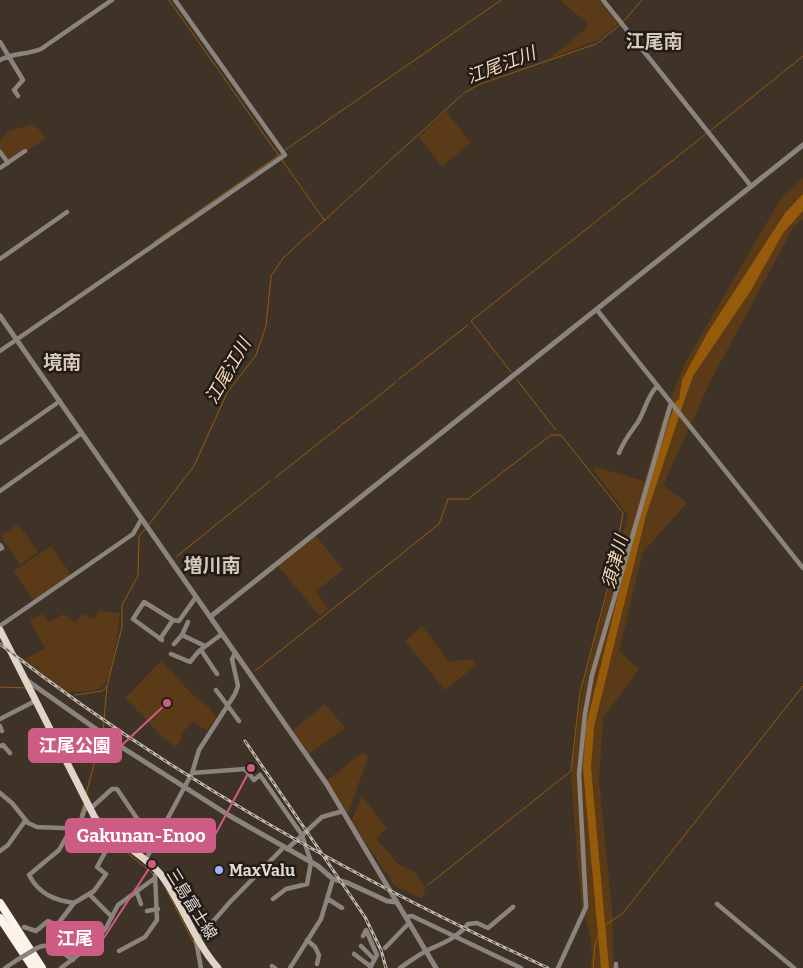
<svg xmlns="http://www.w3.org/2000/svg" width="803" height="968" font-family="Bitter,'Noto Sans JP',serif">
<rect width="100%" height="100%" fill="#3f3327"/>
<path fill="#5b3b17" d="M560,0H599L618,24L598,40L549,59L588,27L587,23Z
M446,111L471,143L442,166L419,137Z
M34,124L46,138L8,165L0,152V140L9,131Z
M803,178V219L793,228L712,378L663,485L687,503L643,552L619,651L639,669L603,718L599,781L612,911L614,968H590C594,951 591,929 582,913L571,779L579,712L586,676L628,515L594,471L595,467L644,481L665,412L685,363L781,198Z
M18,524L38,552L20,565L1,536Z
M316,536L343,570L316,591L328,609L320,616L278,566Z
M51,546L71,575L33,600L14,571Z
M98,611L120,613C118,628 113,681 101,688C92,693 76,691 66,692L24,660L45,648L30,621L42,614L49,622L64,614L75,623L82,614L95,619Z
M422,626L449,662L471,659L476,665L445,690L405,641Z
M161,661L193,695L210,708L216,717L207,731L193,721L182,733L183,736L176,747L164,738L125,698Z
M325,704L345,728L309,754L293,730Z
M363,752L368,757L348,814L327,781Z
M362,796L387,828L376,838L398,864L415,872L426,888L423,892L425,895L421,898L395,886L351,822Z"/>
<path fill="#955a0a" d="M803,194V211L783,233L750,292L693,376L681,410L678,407L682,380L708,332L785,213Z"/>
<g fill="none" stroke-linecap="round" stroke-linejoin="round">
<path stroke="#955a0a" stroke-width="1" d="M169,0L325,221
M623,22L642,0
M710,131L803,56
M285,150L501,0
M154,242L282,153
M511,372L471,321L707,133
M399,379L468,325
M517,380L556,430
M276,477L396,382
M148,526L194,466L227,393L256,355L266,326L271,276L284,257L464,93L480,84L596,44L620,25
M176,557L270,481
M255,671L439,524L448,499H468L551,435H561L623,513L614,564L580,693L571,771L428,885
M0,687L27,688
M75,695L102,691L106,687
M103,732L107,686L122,627V605L138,576L139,536L145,529
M86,794L102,735
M82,828L80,816L84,803
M86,832L93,834
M97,835L109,840
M114,842L153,874
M167,891L194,943
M593,968L595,945L601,928L622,914L803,686"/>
<path stroke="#955a0a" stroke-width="8" d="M605,968L587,768L590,726L642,515L679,404"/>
<path stroke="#8b847e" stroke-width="4.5" d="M603,0L751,186
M0,42L23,80L14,90L18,96
M0,60C14,52 27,55 41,49L112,0
M0,152L8,163
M0,168L25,151
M0,259L67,212
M597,310L803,568
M0,351L285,155L175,0
M0,443L60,401
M619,453C624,440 630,433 638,422C645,410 647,397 657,386
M0,491L82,433
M0,545L2,548L0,549
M0,626L133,534L141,520
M182,635L188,622
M160,639L173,620
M162,640L133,619L144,602L173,620L179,621L196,597
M174,644L182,635L205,646
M201,650L217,674
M171,654L190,662L199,651L222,634
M216,690L239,721
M0,719L35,701
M0,726L2,731
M0,746L3,745L10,753
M192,773L245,769L254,780L260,775L302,835L311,862L307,884L286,889L273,899
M0,793L12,803L28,823L37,827L85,829L114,838
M90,809L112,789H117L138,820
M71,829L59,850L29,875C39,894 54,900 74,903
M85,829L82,817L87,803
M287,849L322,817L343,811
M0,851L8,845L25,821
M145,861L192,773L199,750L235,694L238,686L232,659L235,654
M136,890L141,904
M89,894L112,917
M328,899L342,908
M717,904L794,968
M147,911L158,909
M406,917L412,916L521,968
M24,927L36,931L48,921L57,925L74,903L94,891L106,874L97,867L113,838
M363,936L366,930L377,955L370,968
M307,940L315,947L319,955L317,964
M361,946L374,959
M37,948C51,941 61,952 73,960
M385,948L409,923
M119,951L145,937L157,920L155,875
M354,954L370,966
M616,964V968
M272,966L275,968
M5,968L17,960
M61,968L90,946L106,928L118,905L155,878
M201,968L196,941L230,902L284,847
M290,968L321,919L333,879
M400,968C409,962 418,955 428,950C443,943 457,938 468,924L477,923L488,928L513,907
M558,968L586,907L579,774L585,714L592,675L671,403"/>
<path stroke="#8b847e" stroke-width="5" d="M0,316L326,783L436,968
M210,617L803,145
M25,679L123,748L230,816L318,866L333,879L348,883L387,901L396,902"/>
<path stroke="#e0d3c7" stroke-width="7" d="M0,630L95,818C114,841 149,857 164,879C184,908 195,942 218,968"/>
<path stroke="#fdf3ea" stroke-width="8" d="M0,903L42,968
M0,918L33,968"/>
<g stroke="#bfb6ae" stroke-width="3">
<path id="rail" d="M0,644C169,776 354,878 548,968
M245,741L365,917L381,950L386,968"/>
</g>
<use href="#rail" stroke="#221c17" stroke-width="1" stroke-dasharray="4" stroke-linecap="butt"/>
<path stroke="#8b847e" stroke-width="4.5" d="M17,960L37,948"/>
</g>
<circle fill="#a4b2fc" stroke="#221c17" stroke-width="2" cx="219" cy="870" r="5"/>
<g text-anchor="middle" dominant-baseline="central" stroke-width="5" stroke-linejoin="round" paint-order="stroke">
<g font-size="16" font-weight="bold" fill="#e2dad3" stroke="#221c17" text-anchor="start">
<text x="229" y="870">MaxValu</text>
</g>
<g font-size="16" fill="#e2dad3" stroke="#221c17">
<text transform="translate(192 904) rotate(58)">三島富士線</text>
</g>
<g font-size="18" font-style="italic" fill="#fad8b8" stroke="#221c17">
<text transform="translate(501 65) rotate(-21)">江尾江川</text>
<text transform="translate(228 371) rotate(-60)">江尾江川</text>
<text transform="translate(615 562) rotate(-75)">須津川</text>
</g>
<g font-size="19" font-weight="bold" fill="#d9c9bb" stroke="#221c17">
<text x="654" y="41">江尾南</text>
<text x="62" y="362">境南</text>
<text x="212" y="565">増川南</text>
</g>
</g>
<path fill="none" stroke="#cd5c85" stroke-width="2" d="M167 703L121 746M251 768L215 835M152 864L103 939"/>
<g fill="#cd5c85" stroke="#221c17" stroke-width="2">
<circle cx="167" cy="703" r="5"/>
<circle cx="251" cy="768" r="5"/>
<circle cx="152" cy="864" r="5"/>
</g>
<g fill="#cd5c85" stroke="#cd5c85" stroke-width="2">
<rect x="29" y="729" width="92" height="33" rx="5"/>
<rect x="66" y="819" width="149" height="33" rx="5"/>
<rect x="47" y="922" width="56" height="33" rx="5"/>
</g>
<g font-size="18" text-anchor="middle" font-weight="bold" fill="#fff">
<text x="75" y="752">江尾公園</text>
<text x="141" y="842">Gakunan-Enoo</text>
<text x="75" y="945">江尾</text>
</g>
</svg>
